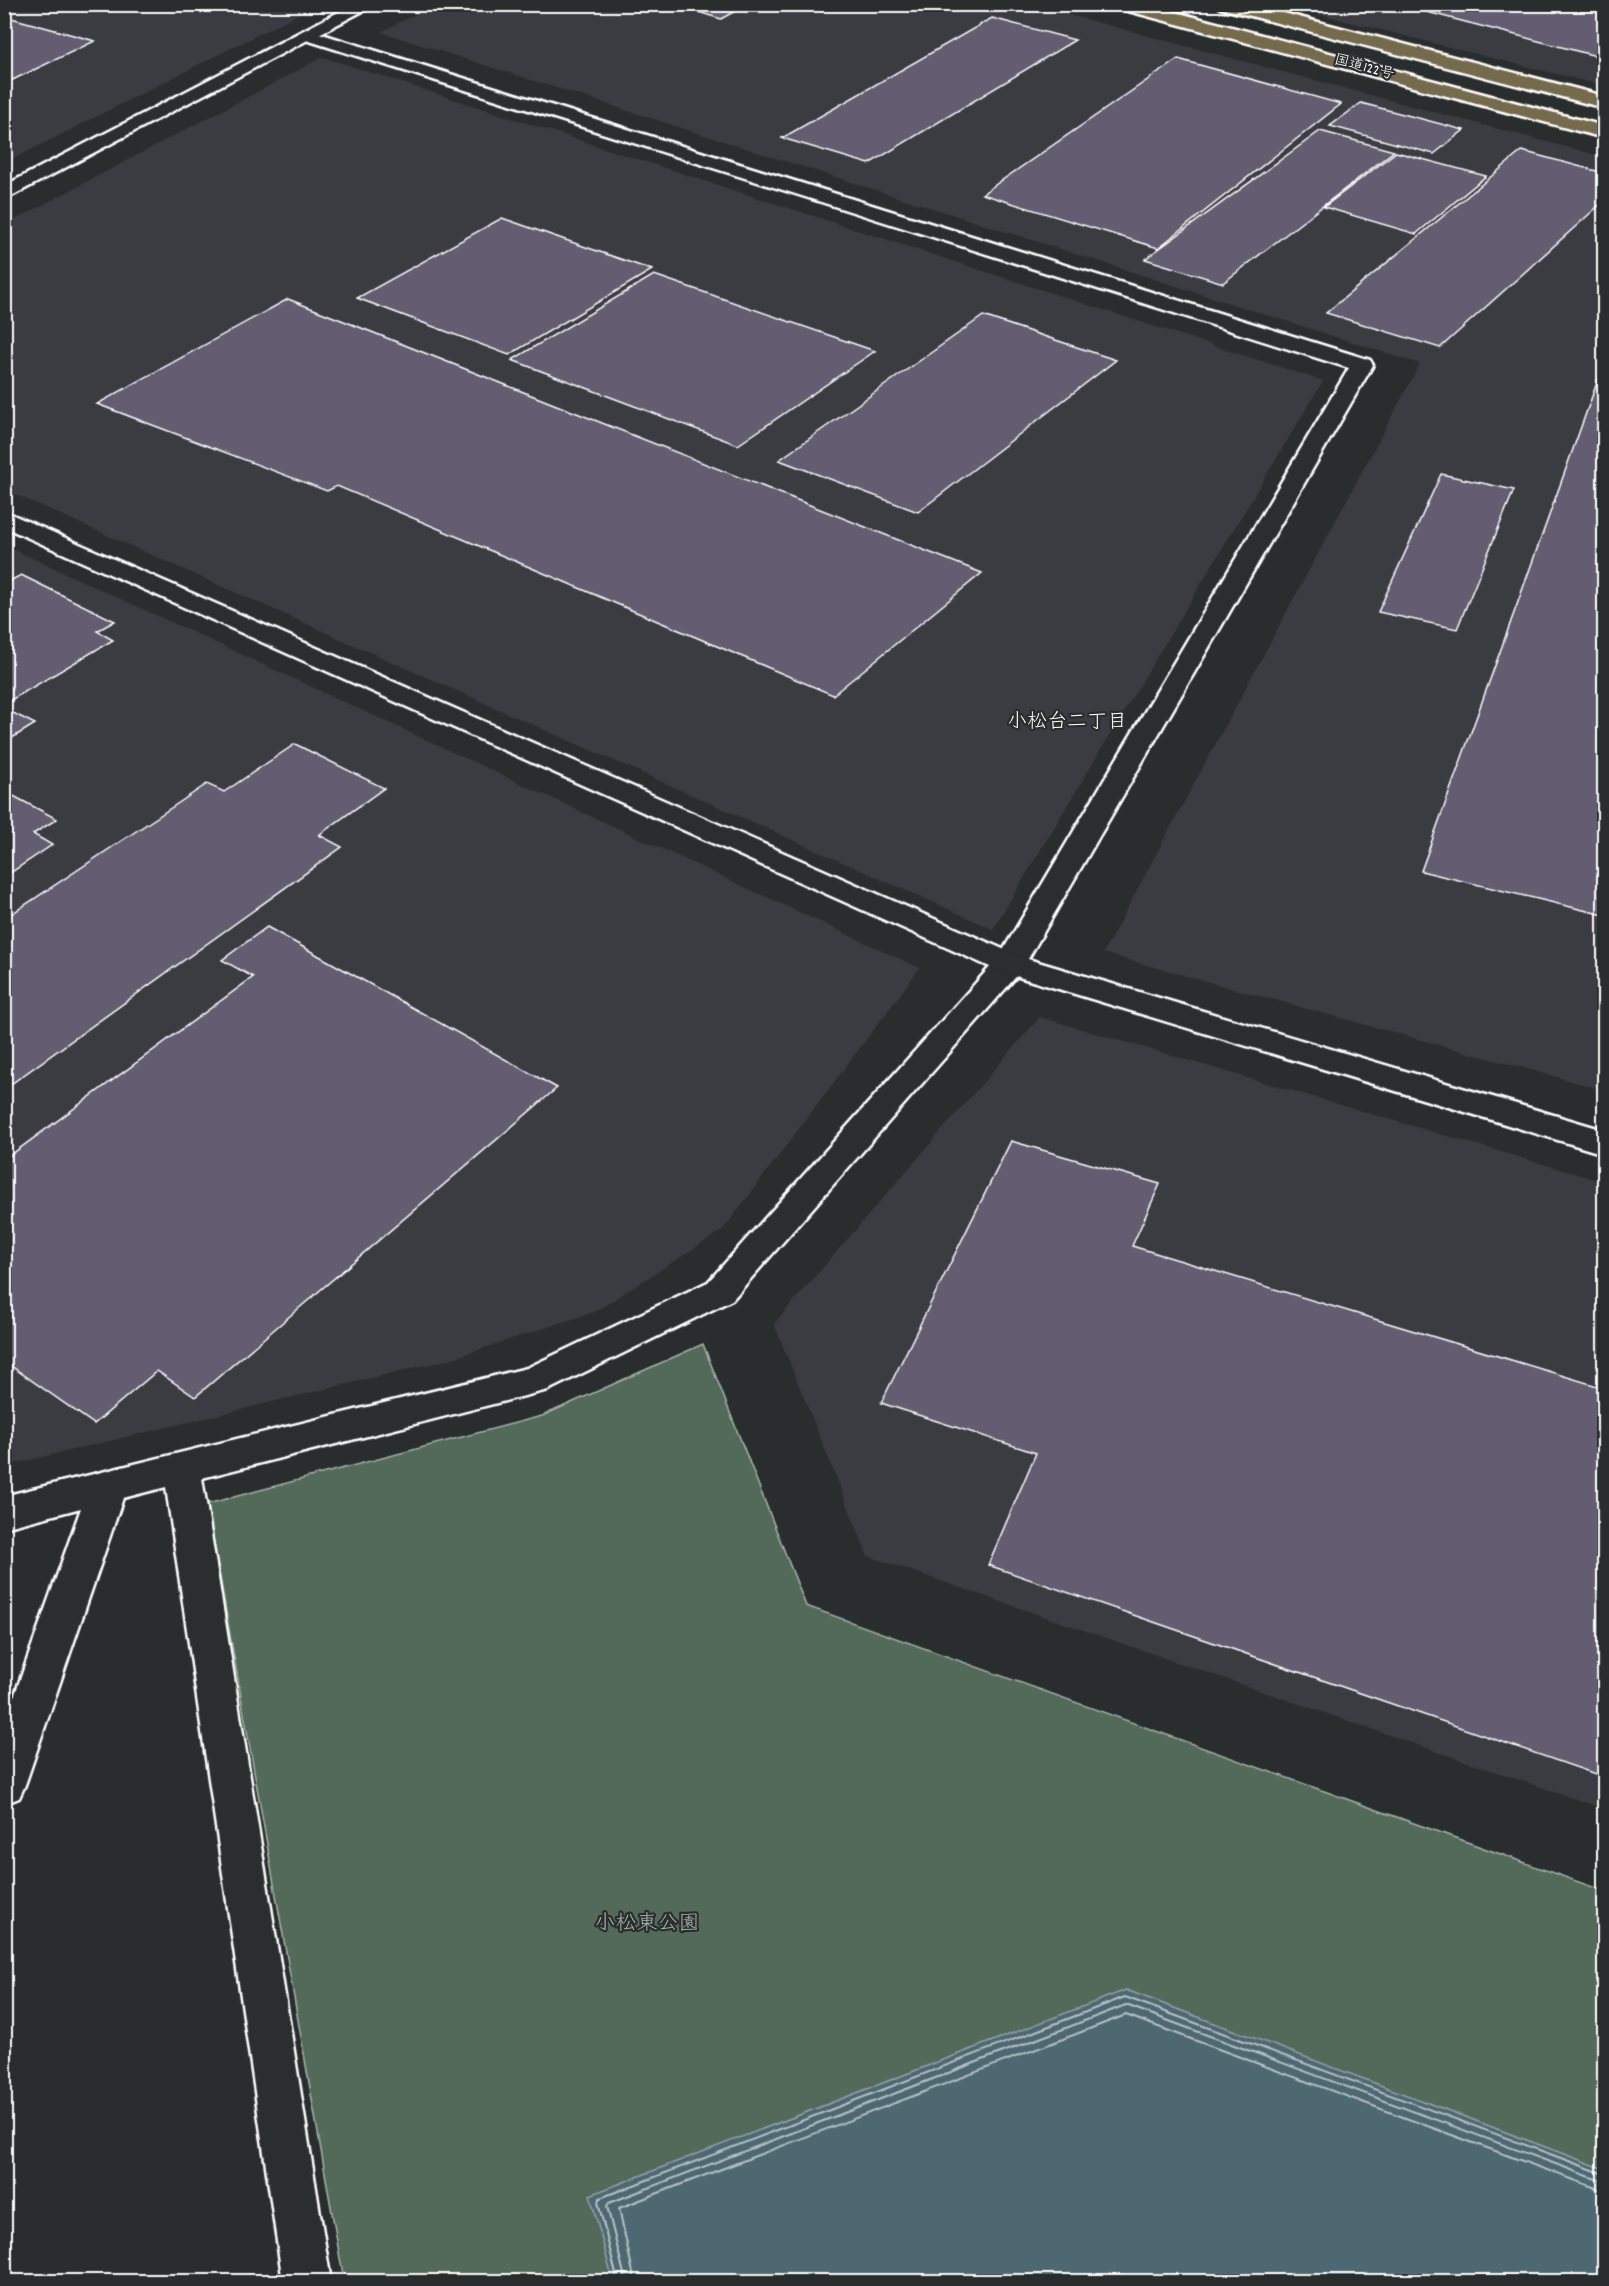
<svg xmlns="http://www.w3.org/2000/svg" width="1609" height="2286" font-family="Dekko,'Klee One',sans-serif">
<rect width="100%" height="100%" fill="#2a2d2e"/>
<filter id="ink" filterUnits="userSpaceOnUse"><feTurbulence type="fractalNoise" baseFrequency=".0167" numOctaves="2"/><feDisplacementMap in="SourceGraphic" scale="12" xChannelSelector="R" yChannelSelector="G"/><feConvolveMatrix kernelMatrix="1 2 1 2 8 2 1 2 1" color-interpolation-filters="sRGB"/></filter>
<g filter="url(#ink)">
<path fill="#3b3b42" d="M434,4L1032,5L1604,157V1090L1103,953L1420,364L381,32Z
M5,5H316L5,163Z
M1282,5H1604V86Z
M323,57L1323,381L993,929L5,490V225Z
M4,545L920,968L722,1231L594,1312L447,1360L5,1466Z
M1040,1017L1604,1182V1809L868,1556L774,1324Z"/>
<path fill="#526b5a" stroke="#a8b5ac" stroke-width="1.5" d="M703,1344L806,1606L1604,1891V2281H344L207,1504L542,1416Z"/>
<path fill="#4d6771" stroke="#94a4aa" stroke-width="1.5" d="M1126,1990L1604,2169V2281H613L590,2195Z"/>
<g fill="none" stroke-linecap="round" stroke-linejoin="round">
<path stroke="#b8c2c6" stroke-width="2" d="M618,2282L598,2202L600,2198L1125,1997L1604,2174
M626,2282L607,2206L609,2203L1126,2005L1604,2182
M635,2282L619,2208L1126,2015L1604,2191"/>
</g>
<path fill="#625d6f" stroke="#fff" stroke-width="1.5" d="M672,4H748L721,19Z
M1396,4H1604V58Z
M4,16L95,41L4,84Z
M992,18L1075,40L869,164L782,138Z
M1178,59L1341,104L1158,248L982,194Z
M1361,103L1464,130L1434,154L1330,126Z
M1320,131L1394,151L1223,283L1145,259Z
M1522,151L1604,173V201L1440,348L1326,313Z
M1396,152L1486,176L1416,234L1324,207Z
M502,218L652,270L509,355L357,298Z
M654,275L875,351L738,445L512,360Z
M288,299L982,573L833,695L337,486L327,491L97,404Z
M983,316L1116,360L918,512L779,460Z
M1599,377H1604V915L1421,871Z
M1441,474L1514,490L1457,629L1378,612Z
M21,575L115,621L97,631L113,640L11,700L4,697V584Z
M7,710L35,724L4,743V711Z
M295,744L384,788L319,835L342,847L4,1089V919L207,784L224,792Z
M4,791L57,819L33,834L52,845L4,877Z
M267,927L557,1088L195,1397L157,1371L94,1424L4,1361V1160L253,977L222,960Z
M1011,1141L1160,1184L1132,1246L1604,1388V1777L988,1565L1036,1453L881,1403Z"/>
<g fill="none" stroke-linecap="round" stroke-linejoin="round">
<g stroke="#fff" stroke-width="5">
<path id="street" d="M309,30L1370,360L1373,365L1021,971L732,1300L548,1390L202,1478L331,2282H283L166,1487L123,1498L25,1785L19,1798L4,1804V1725L81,1508L4,1528V1496L527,1368L708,1282L999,957L1349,368L303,39L300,35L303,31Z"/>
</g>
<g stroke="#fff" stroke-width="5">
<path id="secondary" d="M354,4H376L4,200V186Z
M4,511L1021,957L1604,1130V1154L999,971L4,527Z"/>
</g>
<g stroke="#fff" stroke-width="5">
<path id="highway" d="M1115,4H1145L1604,126V138L1117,8Z
M1218,4H1249L1604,96V108L1220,8Z"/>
</g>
<use href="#street" fill="#2a2d2e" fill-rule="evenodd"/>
<use href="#secondary" fill="#2a2d2e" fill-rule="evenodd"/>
<use href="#highway" fill="#746b4b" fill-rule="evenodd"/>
</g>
</g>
<g text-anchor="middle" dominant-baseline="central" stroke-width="4.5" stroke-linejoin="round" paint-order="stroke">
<g font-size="15" fill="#fff" stroke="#2a2d2e">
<text transform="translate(1364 68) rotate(15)">国道122号</text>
</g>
<g font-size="20" fill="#fff" stroke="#2a2d2e">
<text x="1067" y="723">小松台二丁目</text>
</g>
<g font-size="21" fill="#a8b5ac" stroke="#2a2d2e">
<text x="647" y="1925">小松東公園</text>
</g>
</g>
<rect width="1609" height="2286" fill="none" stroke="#2a2d2e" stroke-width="24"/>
<rect x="12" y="12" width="1585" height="2262" fill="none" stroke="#fff" stroke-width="2" filter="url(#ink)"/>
</svg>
